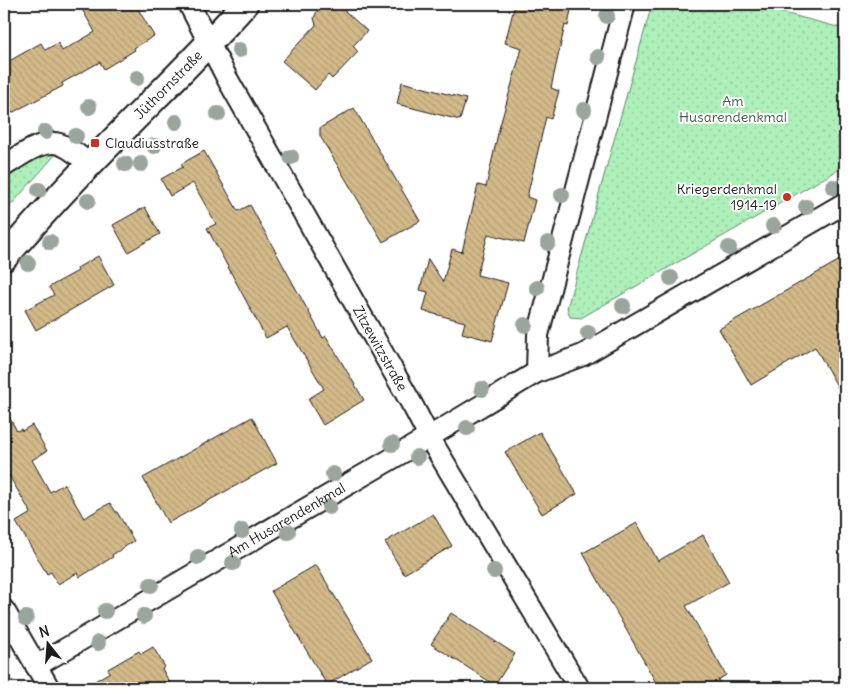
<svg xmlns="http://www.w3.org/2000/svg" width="849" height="692" font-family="Delius,sans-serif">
<defs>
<pattern id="green-dots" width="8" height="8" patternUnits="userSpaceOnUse" patternTransform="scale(1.25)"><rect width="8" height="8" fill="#adf0ba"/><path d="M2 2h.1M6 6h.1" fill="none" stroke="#94cd9f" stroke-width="1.8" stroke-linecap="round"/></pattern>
<pattern id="building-back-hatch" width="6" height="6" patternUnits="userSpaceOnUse" patternTransform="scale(1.25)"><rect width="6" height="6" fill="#d3ba89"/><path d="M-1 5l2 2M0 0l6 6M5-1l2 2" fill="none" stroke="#b59f76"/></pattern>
</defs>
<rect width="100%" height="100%" fill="#fff"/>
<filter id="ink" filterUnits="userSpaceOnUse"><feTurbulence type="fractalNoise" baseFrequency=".02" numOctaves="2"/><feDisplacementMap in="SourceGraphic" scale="10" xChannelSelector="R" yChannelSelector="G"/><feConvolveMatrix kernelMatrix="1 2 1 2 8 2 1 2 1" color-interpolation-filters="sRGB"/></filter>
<g filter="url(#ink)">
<path fill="url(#green-dots)" stroke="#64866b" d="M652,4H750L845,29V166L581,318L570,317L567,308Z
M54,152L56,154L4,213V175L39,154Z"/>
<path fill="url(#building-back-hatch)" stroke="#1c1c1c" d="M79,4H135L154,36L134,48L135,50L104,69L100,62L62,83L63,86L4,117V64L41,43L45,50L58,43L62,51L95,32Z
M328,4H337L367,31L353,46L358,52L332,79L328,75L315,90L282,61L316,25L314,18L319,7Z
M515,4H572L568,26L565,25L551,88L559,91L551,119L546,117L527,197L535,200L524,243L488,234L477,275L508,283L492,341L462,333L465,322L423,311L428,292L420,290L428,259L443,282L452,249L462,252L478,185L486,187L499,129L522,48L505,43Z
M402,82L466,99L460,120L397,104Z
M354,108L420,221L383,242L320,136V128Z
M204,151L238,211L250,205L323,338L326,336L364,400L323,425L308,399L324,389L287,327L266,338L207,228L216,224L193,183L170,196L161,179L183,167L181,164Z
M145,207L160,234L128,252L113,225Z
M98,256L114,285L36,330L25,310L54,295L49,287L78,271L77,268Z
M845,257V400L815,347L751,385L719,329Z
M4,408L17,431L21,429L22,431L32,425L47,451L32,460L50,492L64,484L84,518L110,503L116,512H117L134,541L112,555L113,557L80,577L77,573L58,584L51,572L47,574L16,522L31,513L4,467Z
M252,417L277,463L168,523L143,478Z
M540,432L577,494L542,514L505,452Z
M433,514L452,546L404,574L385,542Z
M637,523L658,561L703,535L729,582L686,606L726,675L718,680L724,688H659L583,553Z
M316,565L372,658L327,685L271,591Z
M451,613L515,654L495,685L431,644Z
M153,647L165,667L162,669L173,688H83L110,672L108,669L139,651L141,654Z"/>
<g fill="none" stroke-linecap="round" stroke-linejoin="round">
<g stroke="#1c1c1c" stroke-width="24">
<g id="minor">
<path id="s1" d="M189,4L228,80L414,408L429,437L579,688"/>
<path d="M4,166C19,157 46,135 64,146C73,150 81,158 90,164"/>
<path d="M537,372L538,335L625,4"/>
<path d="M4,610L49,688"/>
<path id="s2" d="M36,666L429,437L537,372L583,355L845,203"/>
</g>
</g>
<g stroke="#1c1c1c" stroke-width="29">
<g id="tertiary">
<path id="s3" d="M4,258C32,226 61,193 91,163C142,110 196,59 245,4"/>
</g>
</g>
<use href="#minor" stroke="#fff" stroke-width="20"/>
<use href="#tertiary" stroke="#fff" stroke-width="25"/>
</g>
<g fill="#9aa59c">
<circle cx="607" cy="16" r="8"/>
<circle cx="239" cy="50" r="8"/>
<circle cx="598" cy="57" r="8"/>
<circle cx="137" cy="78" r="8"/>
<circle cx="89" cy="107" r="8"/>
<circle cx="584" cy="110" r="8"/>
<circle cx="218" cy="114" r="8"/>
<circle cx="176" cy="122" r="8"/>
<circle cx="45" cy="132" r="8"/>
<circle cx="76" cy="136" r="8"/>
<circle cx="154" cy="146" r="8"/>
<circle cx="291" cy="157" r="8"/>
<circle cx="125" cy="164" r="8"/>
<circle cx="141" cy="164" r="8"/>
<circle cx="833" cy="187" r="8"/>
<circle cx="39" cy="190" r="8"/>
<circle cx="562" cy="195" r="8"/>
<circle cx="88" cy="201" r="8"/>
<circle cx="806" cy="207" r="8"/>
<circle cx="773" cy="226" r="8"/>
<circle cx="50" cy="242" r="8"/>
<circle cx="548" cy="243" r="8"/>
<circle cx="729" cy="248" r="8"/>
<circle cx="28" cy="263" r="8"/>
<circle cx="671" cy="278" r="8"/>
<circle cx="537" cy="288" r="8"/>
<circle cx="623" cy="306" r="8"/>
<circle cx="525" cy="325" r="8"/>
<circle cx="588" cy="333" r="8"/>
<circle cx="482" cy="389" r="8"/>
<circle cx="467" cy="428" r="8"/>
<circle cx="392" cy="444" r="8"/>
<circle cx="417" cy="457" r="8"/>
<circle cx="333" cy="474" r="8"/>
<circle cx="329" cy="507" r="8"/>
<circle cx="242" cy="531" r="8"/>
<circle cx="288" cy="532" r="8"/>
<circle cx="198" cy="557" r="8"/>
<circle cx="233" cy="563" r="8"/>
<circle cx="494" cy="571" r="8"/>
<circle cx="151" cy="585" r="8"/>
<circle cx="105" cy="611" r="8"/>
<circle cx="144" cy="616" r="8"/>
<circle cx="26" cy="618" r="8"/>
<circle cx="98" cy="643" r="8"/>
</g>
</g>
<g fill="#c8321e" stroke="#fff" stroke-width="2">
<rect x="90" y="138" width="10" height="10" rx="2.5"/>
<circle cx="787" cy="197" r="5"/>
</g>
<g text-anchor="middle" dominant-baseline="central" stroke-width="4" stroke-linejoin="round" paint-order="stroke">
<g font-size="14" fill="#1c1c1c" stroke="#fff">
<text stroke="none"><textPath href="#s3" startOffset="239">Jüthornstraße</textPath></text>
<text stroke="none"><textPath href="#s1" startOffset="394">Zitzewitzstraße</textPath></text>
<text stroke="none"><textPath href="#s2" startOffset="290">Am Husarendenkmal</textPath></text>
</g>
<g font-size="14" fill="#485c4b" stroke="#fff">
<text x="733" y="101">Am<tspan x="733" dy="16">Husarendenkmal</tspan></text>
</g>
<g font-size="14" fill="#1c1c1c" stroke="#fff" text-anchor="start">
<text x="105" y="143">Claudiusstraße</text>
<text x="777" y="189" text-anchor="end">Kriegerdenkmal<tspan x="777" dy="16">1914-19</tspan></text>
</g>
</g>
<rect width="849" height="692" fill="none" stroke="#fff" stroke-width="20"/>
<rect x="10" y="10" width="829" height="672" fill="none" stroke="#1c1c1c" stroke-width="2" filter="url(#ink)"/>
<g transform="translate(48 644) rotate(343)" stroke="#ffffff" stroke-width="4" paint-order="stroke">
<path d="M0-4L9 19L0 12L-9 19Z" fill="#1c1c1c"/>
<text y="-8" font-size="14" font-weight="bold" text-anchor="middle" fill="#1c1c1c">N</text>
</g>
</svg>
